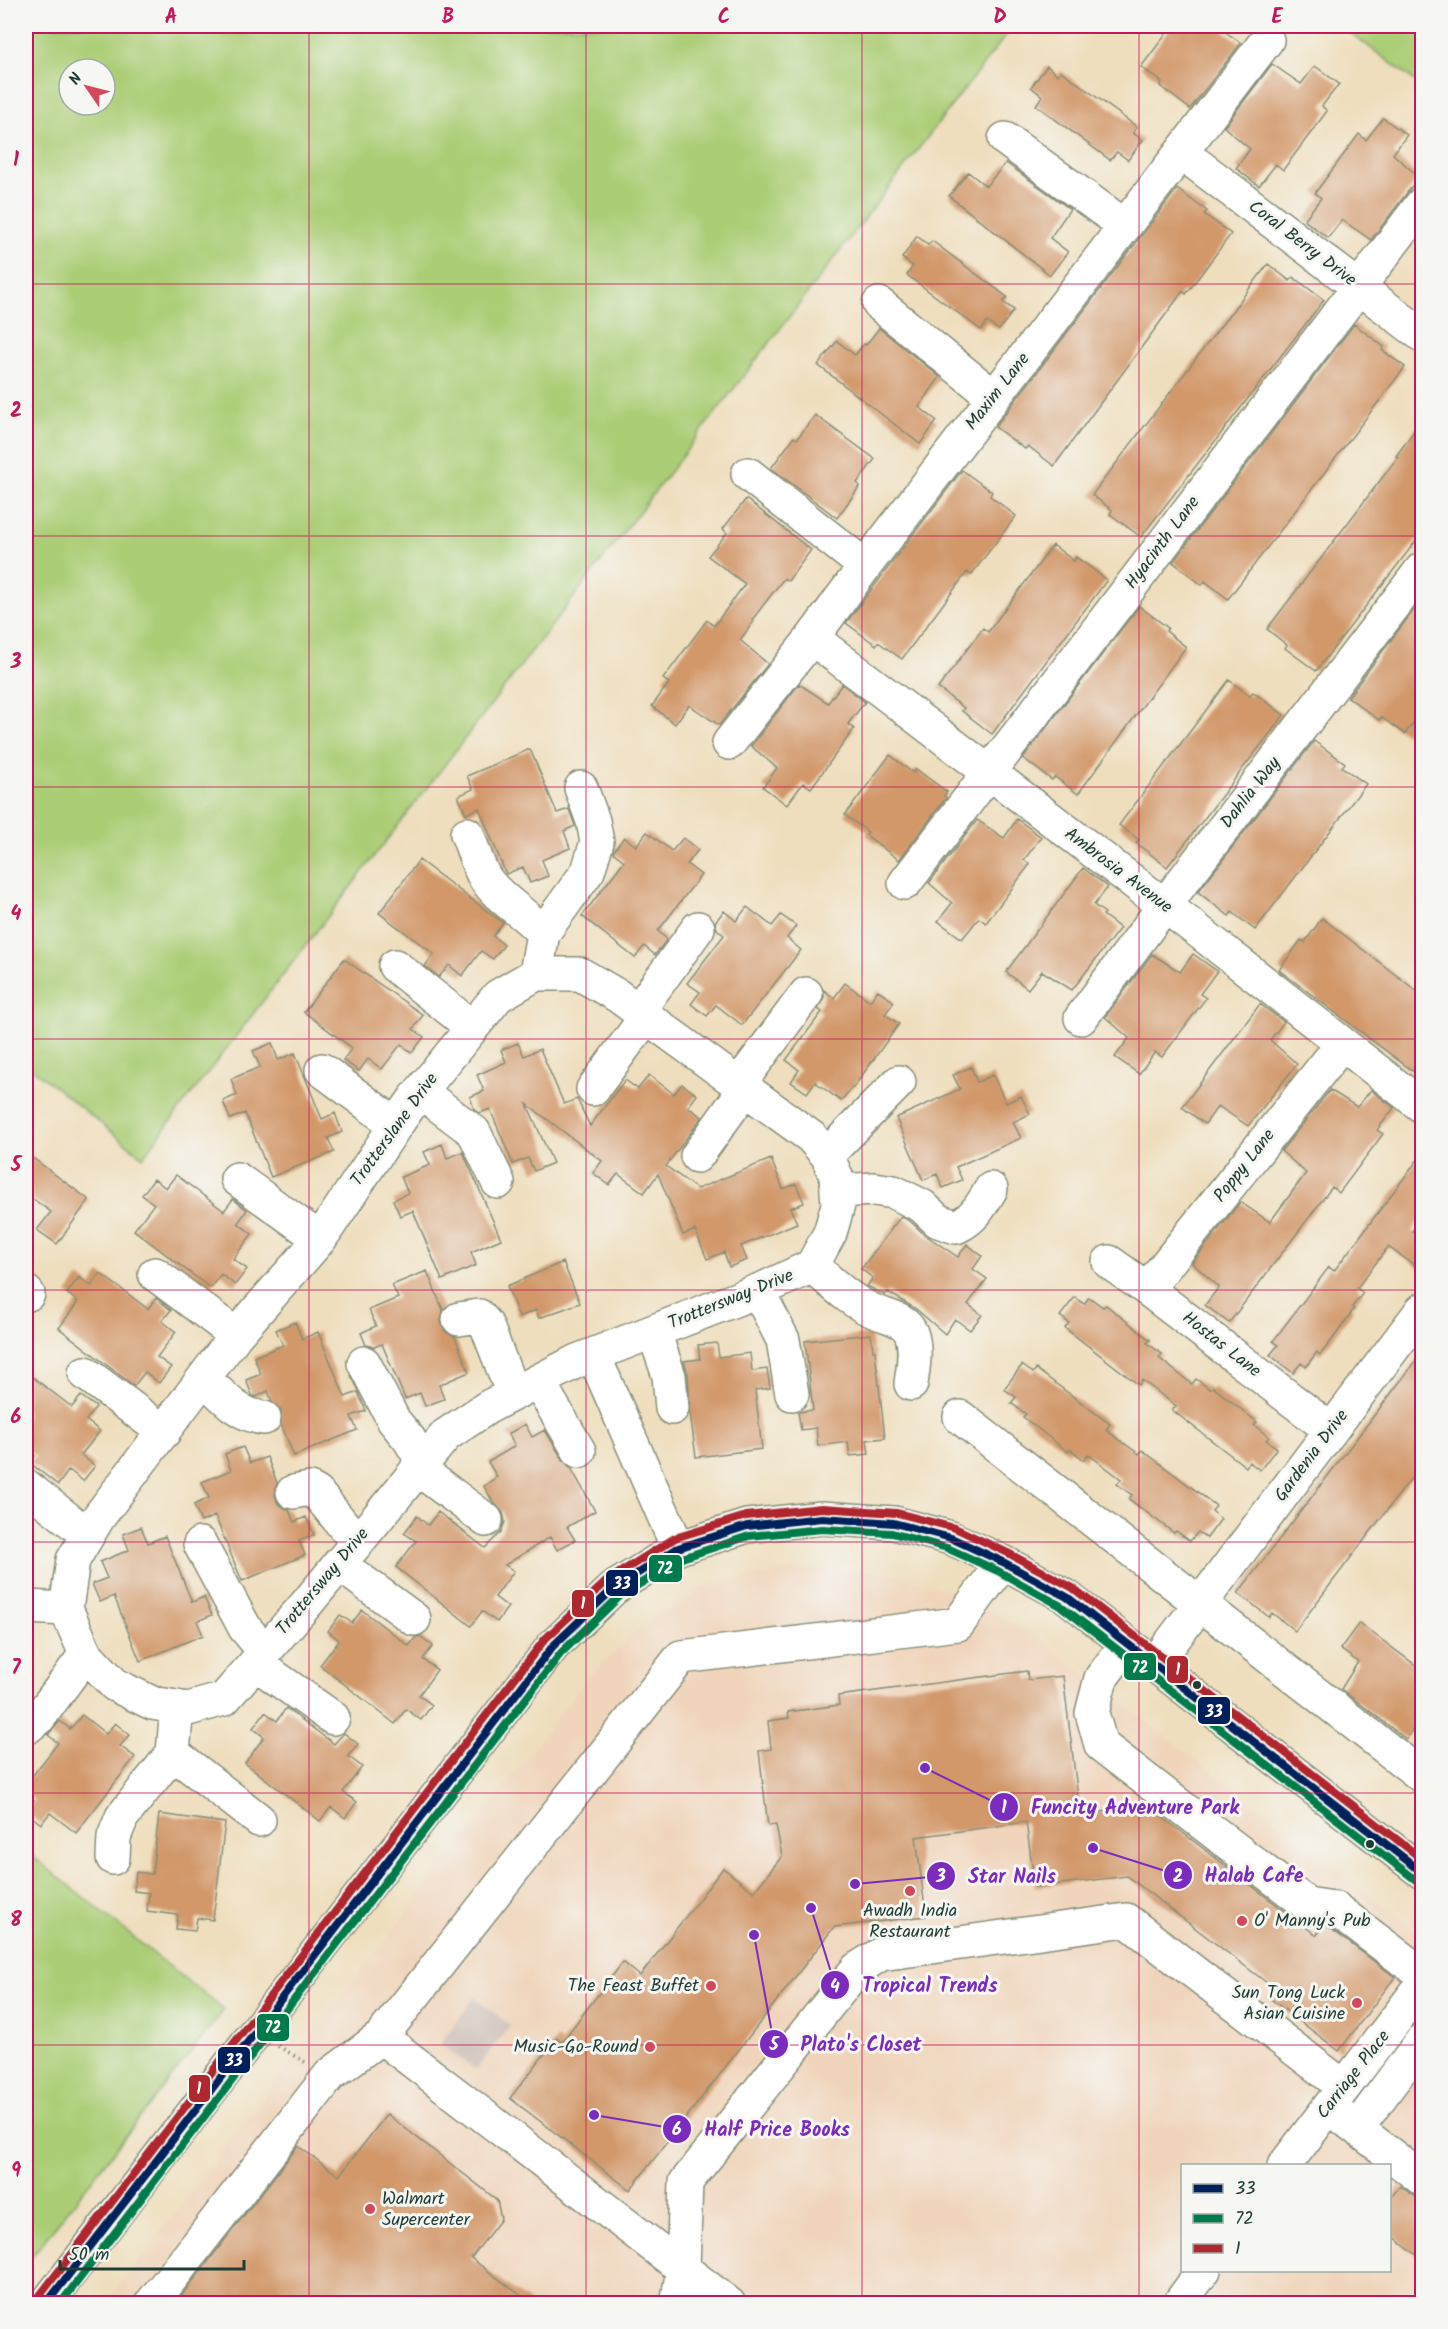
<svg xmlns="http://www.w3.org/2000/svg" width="1448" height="2329" font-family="Kalam,sans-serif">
<rect width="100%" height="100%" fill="#f6f6f2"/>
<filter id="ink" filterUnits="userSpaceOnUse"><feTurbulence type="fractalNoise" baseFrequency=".0167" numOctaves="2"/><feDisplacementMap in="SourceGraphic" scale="12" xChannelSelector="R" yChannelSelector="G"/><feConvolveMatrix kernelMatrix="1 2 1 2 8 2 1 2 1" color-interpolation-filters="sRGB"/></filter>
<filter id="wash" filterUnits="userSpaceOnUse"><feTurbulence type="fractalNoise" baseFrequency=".008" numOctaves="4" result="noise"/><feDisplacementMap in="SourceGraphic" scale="24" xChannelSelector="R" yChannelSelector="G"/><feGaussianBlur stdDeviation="1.35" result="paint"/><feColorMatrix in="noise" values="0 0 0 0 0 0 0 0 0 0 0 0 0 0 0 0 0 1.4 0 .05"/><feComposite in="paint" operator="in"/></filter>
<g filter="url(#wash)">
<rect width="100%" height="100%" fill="#efdebd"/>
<path fill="#f0d5bc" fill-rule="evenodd" d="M823,1568L886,1572L935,1585L981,1606L1040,1639L1422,1935V2303L105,2304L588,1677L643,1625L703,1588L758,1575ZM1182,2166H1390V2270H1182Z"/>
<path fill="#cec1b9" d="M474,1998L510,2025L476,2070L440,2044Z"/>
<path fill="#abcd76" stroke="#658555" stroke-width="1.5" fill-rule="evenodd" d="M26,26H1013L143,1157L26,1064ZM69,69H105V105H69Z
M1341,26H1422V86Z
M26,1851L224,2010L26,2264Z"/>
<g id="blocks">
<path fill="#d2986a" d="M1172,26H1217L1241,43L1190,109L1160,86L1162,82L1141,67Z
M1272,64L1301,84L1315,66L1339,84L1322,106L1327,111L1283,170L1276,164L1259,186L1236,168L1250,149L1224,127Z
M1047,66L1058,75L1061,71L1137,127L1133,133L1143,140L1128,160L1117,152L1110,160L1036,105L1042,96L1031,87Z
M1383,118L1407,135L1393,154L1419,177L1371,240L1342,220L1328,238L1304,220L1321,198L1315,193L1359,134L1366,140Z
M1006,163L1070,209L1050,238L1068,252L1050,275L949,196L968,172L986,186Z
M1177,189L1207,211L1204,214L1231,234L1186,294L1183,291L1054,466L1028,446L1025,449L995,427Z
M917,236L928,245L932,241L1007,297L1003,302L1014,310L999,330L987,322L981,330L907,275L913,266L902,258Z
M1268,264L1290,281L1293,277L1324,300L1141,537L1110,514L1112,510L1092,495Z
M1354,324L1384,347L1382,350L1405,367L1228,599L1205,581L1202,585L1173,562Z
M879,328L940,377L919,407L937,421L920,444L818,365L837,341L855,355L864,344L866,345Z
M815,415L875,459L857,483L860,486L837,518L771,468L794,437L797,439Z
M1422,420V533L1316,671L1285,648L1287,645L1267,629L1398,457L1396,456Z
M962,470L992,492L990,496L1016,516L971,575L967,572L902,659L878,642L876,645L846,623Z
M746,499L811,550L788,581L784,578L752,620L754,621L740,640L768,664L719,725L689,705L675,724L652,706L669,683L663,679L707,620L714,626L745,584L708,556L727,533L723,529Z
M1053,545L1074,561L1076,557L1107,580L992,734L962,711L964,708L938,688L983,628L988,632Z
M1422,599V711L1405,734L1381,717L1379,720L1348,697Z
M1139,606L1168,628L1166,631L1186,647L1078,794L1055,777L1052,780L1023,758Z
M1229,680L1250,696L1253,692L1284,715L1167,867L1136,843L1139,840L1119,825Z
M799,684L828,703L842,684L865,702L848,724L854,729L811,788L803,783L787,805L763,787L777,768L751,746Z
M1314,741L1345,763L1342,767L1366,784L1255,930L1232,912L1229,916L1198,892Z
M530,749L557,813L569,809L575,826L564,831L570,848L542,860L548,876L530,883L523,867L506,874L479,808L466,814L458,796L473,789L467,776Z
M890,755L913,773L916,769L947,792L944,796L946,798L899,860L866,835L868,832L845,815Z
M1017,819L1041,837L1024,860L1030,864L986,923L979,918L962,939L938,921L952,903L929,883L977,820L1004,838Z
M647,832L672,851L683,838L698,850L687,864L701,875L658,931L667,939L655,955L644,946L635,958L582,916L624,861L613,852L624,837L636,846Z
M419,860L503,923L493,936L504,945L493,959L481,951L462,976L449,965L439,977L425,966L434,954L379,913Z
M1083,868L1108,887L1094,905L1105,913L1103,915L1120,928L1072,990L1042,971L1028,989L1006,972Z
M747,907L772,926L781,915L796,926L787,938L801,950L742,1025L716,1005L707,1016L691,1004L700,992L687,983L724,935L717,929L715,922L724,911L736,921Z
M1322,918L1422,995V1078L1279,970L1301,940L1305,942Z
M1152,954L1180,972L1193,954L1217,971L1200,994L1206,998L1162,1057L1155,1052L1139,1074L1115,1057L1129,1038L1105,1017Z
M344,959L423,1015L413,1029L424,1037L412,1053L401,1044L382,1069L368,1059L359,1071L343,1060L352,1048L304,1012Z
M845,983L870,1001L878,990L894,1002L885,1014L899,1024L853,1088L852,1087L841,1101L815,1082L807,1093L791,1082L799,1070L786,1060L822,1012L818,1009L824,997V990L834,998Z
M1260,1004L1284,1022L1270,1040L1297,1064L1248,1126L1218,1106L1205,1124L1182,1107Z
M272,1043L278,1060L295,1053L322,1119L335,1113L342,1132L328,1138L334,1152L271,1177L245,1113L230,1119L223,1101L237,1095L231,1079L260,1067L253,1051Z
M518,1043L524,1056L540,1049L564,1104L577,1099L590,1126L625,1080L638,1089L649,1075L674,1094L682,1084L697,1095L688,1107L702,1117L666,1166L697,1189L771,1159L783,1189L796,1184L804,1203L790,1208L797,1223L741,1246L747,1260L729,1267L724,1252L707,1259L695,1230L683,1235L658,1174L644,1193L618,1174L609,1185L593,1173L602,1161L527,1104L553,1163L534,1171L528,1158L513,1164L490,1109L480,1113L474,1109L470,1097L484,1091L477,1075L506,1062L501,1050Z
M971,1067L977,1082L993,1075L1006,1103L1021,1096L1030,1114L1013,1122L1021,1138L956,1167L962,1180L943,1188L937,1174L923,1180L896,1118L960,1089L953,1075Z
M1330,1090L1357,1107L1371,1090L1394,1108L1377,1130L1383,1134L1339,1193L1332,1187L1229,1323L1205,1305L1219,1287L1192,1263L1240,1202L1270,1222L1306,1173L1281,1151Z
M442,1144L447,1158L463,1152L501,1239L471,1252L476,1265L442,1280L413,1211L400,1216L393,1200L408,1193L401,1177L430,1165L424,1152Z
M26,1153L89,1200L57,1244L37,1230L51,1212L26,1194Z
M1422,1154V1217L1412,1231L1422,1239V1270L1388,1247L1357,1288L1363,1293L1352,1307L1354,1309L1332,1340L1320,1355L1317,1352L1306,1367L1301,1363L1293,1373L1270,1355L1278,1345L1273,1341L1329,1267L1334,1271Z
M176,1175L224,1211L233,1199L247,1210L238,1223L252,1234L233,1259L247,1269L235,1285L221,1274L210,1288L134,1230L154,1204L142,1195L154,1179L166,1188Z
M901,1216L911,1222L925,1235L958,1257L967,1244L982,1256L973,1269L987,1279L968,1304L982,1315L970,1330L955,1319L945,1334L916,1309L888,1292L885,1295L867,1286L873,1278L861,1269Z
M563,1262L580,1303L539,1318L536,1310L519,1317L507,1286Z
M427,1271L443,1310L441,1322L445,1331L455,1337L469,1372L439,1385L444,1399L425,1406L420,1393L405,1399L382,1344L374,1347L366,1345L361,1333L376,1326L369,1310L398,1298L392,1285Z
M100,1273L148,1309L156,1298L171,1310L162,1321L176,1332L157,1357L171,1367L159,1383L145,1372L134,1386L59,1328L78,1302L67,1293L79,1277L91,1286Z
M1075,1297L1084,1304L1089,1297L1103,1307L1106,1305L1150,1340L1147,1343L1162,1354L1159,1358L1192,1384L1196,1379L1210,1389L1213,1387L1257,1422L1254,1425L1269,1437L1266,1440L1277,1448L1260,1470L1249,1462L1246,1467L1172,1410L1176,1406L1142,1380L1139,1385L1065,1328L1069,1323L1060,1316Z
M295,1322L302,1339L318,1332L345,1397L358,1392L366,1411L351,1416L357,1430L294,1456L281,1424V1411L272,1402L268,1391L256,1397L252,1395L246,1380L261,1374L254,1357L283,1345L276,1330Z
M871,1334L873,1351H875L885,1438L867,1440L869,1454L850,1456L848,1442L818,1446L816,1428L801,1430L798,1412L813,1410L805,1341Z
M717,1343L719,1357L750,1353L752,1371L767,1369L770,1388L755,1390L762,1449L696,1457L690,1413L688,1374L684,1361L700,1359L698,1345Z
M1422,1353V1464L1295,1631L1272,1613L1269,1617L1238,1593Z
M1022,1365L1033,1373L1036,1369L1110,1424L1106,1430L1139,1454L1142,1450L1216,1506L1212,1511L1221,1519L1207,1538L1198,1532L1190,1541L1176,1531L1174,1533L1129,1499L1132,1495L1117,1484L1121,1479L1088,1454L1084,1460L1070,1449L1068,1452L1023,1417L1026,1414L1011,1403L1016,1397L1004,1389Z
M26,1372L72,1407L81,1396L96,1407L86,1420L100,1431L81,1455L95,1466L83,1481L69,1470L58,1485L30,1463L35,1456L26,1449Z
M525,1424L532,1437L545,1430L563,1460L571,1468L595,1511L567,1527L575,1540L557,1550L550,1537L505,1565L514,1571L495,1597L508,1607L497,1622L482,1611L471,1626L396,1567L416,1541L404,1533L417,1516L428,1525L438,1512L485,1548L501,1532L505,1522L503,1512L493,1502L484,1486L497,1477L488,1462L515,1446L508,1434Z
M243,1447L250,1463L267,1457L277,1483L275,1495L278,1504L289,1510L294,1522L306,1517L314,1535L299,1541L305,1555L242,1581L215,1516L201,1522L194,1505L209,1498L202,1482L231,1470L225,1454Z
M141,1527L148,1543L165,1536L192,1602L204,1597L212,1615L197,1621L203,1635L140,1661L114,1596L100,1602L92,1584L107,1578L100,1562L129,1550L123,1534Z
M362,1610L409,1646L416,1637L420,1636L433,1646L423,1659L437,1670L419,1695L432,1705L421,1720L406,1709L395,1724L320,1665L339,1640L328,1631L340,1615L352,1623Z
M1359,1623L1422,1670V1717L1406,1739L1341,1689L1358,1662L1340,1649Z
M1027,1671L1028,1680L1063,1676L1080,1814L1149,1807L1316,1935L1324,1925L1327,1926L1395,1977L1339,2051L1268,1997L1275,1989L1127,1876L1035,1887L1026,1822L916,1837L926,1916L834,1927L630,2190L510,2098L557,2038L561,2043L623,1962L640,1976L723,1868L754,1892L782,1856L776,1825L768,1826L759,1751L771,1749L768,1721L789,1718L788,1712L839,1705L838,1696Z
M286,1708L334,1744L344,1733L358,1744L348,1756L362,1767L343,1792L357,1802L345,1818L331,1807L320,1821L245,1763L264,1737L253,1728L265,1712L277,1721Z
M82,1715L106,1734L115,1723L130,1735L120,1746L135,1757L76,1833L50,1813L41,1824L26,1812L34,1800L26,1794V1784L58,1743L48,1735L60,1721L70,1729Z
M159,1814L225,1823L213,1920L197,1918L195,1931L176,1929L178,1915L147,1911L149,1893L134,1891L136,1872L152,1874Z
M387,2114L497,2200L501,2219L471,2258L532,2304H175L298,2146L339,2176Z
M1400,2186L1422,2202V2259L1389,2233V2200Z"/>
</g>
</g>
<g filter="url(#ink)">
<use href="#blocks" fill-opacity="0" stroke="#878e78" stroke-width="1.5"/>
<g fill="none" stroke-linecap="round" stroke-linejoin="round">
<g stroke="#878e78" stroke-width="36">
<path id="minor" d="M1005,139L1125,226
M1182,153L1422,335
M879,304L994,397
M748,474L865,566
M812,638L1197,930L1422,1106
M729,743L812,638L865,566L1267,40
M467,834C473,848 477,865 485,878C499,900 526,913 543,933
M905,883L1422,204
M395,966L472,1027
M536,974H580L618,996L811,1137L827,1155L836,1176L838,1205L830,1233L812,1266L765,1288L577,1361L488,1407L446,1435L308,1602L224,1699L188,1709L152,1703L115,1685L86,1654L66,1609L73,1560L98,1518L236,1335L320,1239L396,1125L416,1097L498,996Z
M536,974L543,933L588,871L597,842L593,821L581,788
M638,1011L698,928
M1081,1018L1164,906L1422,569
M322,1070L396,1125
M739,1084L806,994
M593,1089L646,1017
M421,1092L474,1132L498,1182
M827,1155L899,1082
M697,1156L745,1089
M237,1179L320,1239
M837,1191L874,1189L894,1192L922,1206L938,1221L956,1227C974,1219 981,1206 991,1189
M1109,1262L1147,1289L1331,1430
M812,1266C831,1282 852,1303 876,1312C888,1317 905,1319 911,1333C917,1348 913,1368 911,1384
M155,1274L236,1335
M1147,1289L1342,1044
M758,1291L783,1340L792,1394
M26,1292L28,1294
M459,1319L479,1316L486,1324L513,1394
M654,1332L669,1376L672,1408
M594,1356L678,1548
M364,1363L394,1421L409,1439L423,1462
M85,1373L164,1432
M204,1378C223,1396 237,1415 264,1418
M538,1381L579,1451
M960,1417L1422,1776
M417,1468L486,1520
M26,1486L88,1535
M293,1492L310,1489L317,1493L357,1542
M200,1544L245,1628L265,1652
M339,1564L414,1619
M26,1607L66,1609
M1127,1644L1101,1678L1092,1713L1101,1745L1307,1904L1334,1908L1422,1974
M255,1663L333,1718
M1154,1665L1422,1310
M177,1707L173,1753L259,1820
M26,1728L38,1719L86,1654
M113,1858L114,1837L122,1817L173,1753
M381,2037L729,2304
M1329,2107L1422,2179
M1357,2128L1422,2041
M1284,2166L1422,1985
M46,2304L553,1646L614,1588L678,1548L747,1526L822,1518L894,1523L951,1538L1003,1562L1067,1597L1422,1872
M151,2304L330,2075L381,2037L681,1657L958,1624L1003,1562
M677,2304L683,2269L686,2182L857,1969L881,1954L1126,1920L1344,2087
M1179,2304L1204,2270"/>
</g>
<path stroke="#878e78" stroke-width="4" stroke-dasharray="1.5 4.5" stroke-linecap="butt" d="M278,2046L305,2062"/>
<use href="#minor" stroke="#fff" stroke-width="33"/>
<g stroke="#f6f6f2" stroke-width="12">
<path id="bus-1" d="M46,2304L553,1646L614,1588L678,1548L747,1526L822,1518L894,1523L951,1538L1003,1562L1067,1597L1422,1872"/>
</g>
<g stroke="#f6f6f2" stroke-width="12">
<path id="bus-2" d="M60,2304L561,1653L620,1596L682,1558L749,1536L822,1529L892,1533L947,1548L998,1571L1061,1606L1416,1880"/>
</g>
<g stroke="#f6f6f2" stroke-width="12">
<path id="bus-3" d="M38,2298L545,1639L608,1580L675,1538L746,1516L822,1508L897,1513L955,1528L1008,1553L1073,1588L1422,1859"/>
</g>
<use href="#bus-1" stroke="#00205b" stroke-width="8"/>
<use href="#bus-2" stroke="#007b4b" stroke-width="8"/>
<use href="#bus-3" stroke="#af272f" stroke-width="8"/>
</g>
</g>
<path fill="none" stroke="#c2185b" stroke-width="1.5" stroke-opacity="0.55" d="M309,26V2304M586,26V2304M862,26V2304M1139,26V2304M26,284H1422M26,536H1422M26,787H1422M26,1039H1422M26,1290H1422M26,1542H1422M26,1793H1422M26,2045H1422"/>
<g fill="#1f3d34" stroke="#f6f6f2" stroke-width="2">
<circle cx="1197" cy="1685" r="5"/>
<circle cx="1370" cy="1844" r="5"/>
</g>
<g fill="#d1495b" stroke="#f6f6f2" stroke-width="2">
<circle cx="910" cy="1891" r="6"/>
<circle cx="1242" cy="1921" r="6"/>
<circle cx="711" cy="1986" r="6"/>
<circle cx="1357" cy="2003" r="6"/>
<circle cx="650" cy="2047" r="6"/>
<circle cx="370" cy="2209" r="6"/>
</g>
<g text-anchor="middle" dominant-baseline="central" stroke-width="6" stroke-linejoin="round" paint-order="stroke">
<g font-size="18" fill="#1f3d34" stroke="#f6f6f2">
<text transform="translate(1302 244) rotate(37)">Coral Berry Drive</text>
<text transform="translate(998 392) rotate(-52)">Maxim Lane</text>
<text transform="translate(1163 543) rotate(-53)">Hyacinth Lane</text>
<text transform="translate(1251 793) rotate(-52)">Dahlia Way</text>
<text transform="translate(1118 871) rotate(37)">Ambrosia Avenue</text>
<text transform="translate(395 1130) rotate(-54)">Trotterslane Drive</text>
<text transform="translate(1245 1166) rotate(-52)">Poppy Lane</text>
<text transform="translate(731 1300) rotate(-22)">Trottersway Drive</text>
<text transform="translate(1221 1345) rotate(38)">Hostas Lane</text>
<text transform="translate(1312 1456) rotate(-53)">Gardenia Drive</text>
<text transform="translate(323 1582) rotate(-50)">Trottersway Drive</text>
<text transform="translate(1354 2075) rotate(-52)">Carriage Place</text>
</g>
<g font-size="18" fill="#1f3d34" stroke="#f6f6f2" text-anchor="end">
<text x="910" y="1911" text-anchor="middle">Awadh India<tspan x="910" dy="21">Restaurant</tspan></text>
<text x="1254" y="1921" text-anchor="start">O' Manny's Pub</text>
<text x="699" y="1986">The Feast Buffet</text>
<text x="1345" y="1993">Sun Tong Luck<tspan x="1345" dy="21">Asian Cuisine</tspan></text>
<text x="638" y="2047">Music-Go-Round</text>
<text x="382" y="2199" text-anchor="start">Walmart<tspan x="382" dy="21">Supercenter</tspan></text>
</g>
</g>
<path fill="none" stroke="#7b2cbf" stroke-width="2" d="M925 1768L1004 1807M1093 1848L1178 1875M855 1884L941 1876M811 1908L835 1985M754 1935L774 2044M594 2115L677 2129"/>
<g fill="#7b2cbf" stroke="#f6f6f2" stroke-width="2">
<circle cx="925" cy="1768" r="6"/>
<circle cx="1093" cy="1848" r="6"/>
<circle cx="855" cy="1884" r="6"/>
<circle cx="811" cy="1908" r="6"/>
<circle cx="754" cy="1935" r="6"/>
<circle cx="594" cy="2115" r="6"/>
<circle cx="1004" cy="1807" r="15"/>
<circle cx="1178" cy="1875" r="15"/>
<circle cx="941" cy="1876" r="15"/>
<circle cx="835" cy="1985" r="15"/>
<circle cx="774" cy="2044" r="15"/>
<circle cx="677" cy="2129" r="15"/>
</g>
<g font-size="18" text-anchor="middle" font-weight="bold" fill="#fff">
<text x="1004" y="1813">1</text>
<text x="1178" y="1882">2</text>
<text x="941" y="1882">3</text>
<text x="835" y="1992">4</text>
<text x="774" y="2050">5</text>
<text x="677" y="2135">6</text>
</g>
<g font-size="20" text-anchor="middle" font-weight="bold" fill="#7b2cbf" stroke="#f6f6f2" stroke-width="6" stroke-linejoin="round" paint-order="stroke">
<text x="1135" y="1814">Funcity Adventure Park</text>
<text x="1254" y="1882">Halab Cafe</text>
<text x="1012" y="1883">Star Nails</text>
<text x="930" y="1992">Tropical Trends</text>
<text x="861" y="2051">Plato's Closet</text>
<text x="777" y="2136">Half Price Books</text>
</g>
<g stroke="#f6f6f2" stroke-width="2">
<rect x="648" y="1554" width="35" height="29" rx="6" fill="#007b4b"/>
<rect x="605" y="1569" width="34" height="28" rx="6" fill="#00205b"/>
<rect x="571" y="1589" width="24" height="29" rx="6" fill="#af272f"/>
<rect x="1123" y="1652" width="34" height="29" rx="6" fill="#007b4b"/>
<rect x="1166" y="1655" width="23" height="29" rx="6" fill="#af272f"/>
<rect x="1197" y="1696" width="34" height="29" rx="6" fill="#00205b"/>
<rect x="256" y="2013" width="34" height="29" rx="6" fill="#007b4b"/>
<rect x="217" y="2046" width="34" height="28" rx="6" fill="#00205b"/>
<rect x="188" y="2074" width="23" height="29" rx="6" fill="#af272f"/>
</g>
<g font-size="16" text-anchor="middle" font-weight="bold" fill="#fff">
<text x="665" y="1574">72</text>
<text x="622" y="1589">33</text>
<text x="583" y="1609">1</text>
<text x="1140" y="1673">72</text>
<text x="1178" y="1675">1</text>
<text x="1214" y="1717">33</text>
<text x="273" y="2033">72</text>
<text x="234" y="2066">33</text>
<text x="199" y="2094">1</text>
</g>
<rect width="1448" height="2329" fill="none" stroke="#f6f6f2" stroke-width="66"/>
<rect x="1181" y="2164" width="210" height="108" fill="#f6f6f2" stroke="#a0aca6" stroke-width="1.5"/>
<rect x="1193" y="2184" width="30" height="9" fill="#00205b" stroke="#a0aca6" stroke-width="1.5"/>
<text x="1235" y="2194" font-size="18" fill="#1f3d34">33</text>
<rect x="1193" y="2214" width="30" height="9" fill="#007b4b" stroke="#a0aca6" stroke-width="1.5"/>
<text x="1235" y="2224" font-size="18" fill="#1f3d34">72</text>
<rect x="1193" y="2244" width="30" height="9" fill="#af272f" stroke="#a0aca6" stroke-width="1.5"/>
<text x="1235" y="2254" font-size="18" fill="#1f3d34">1</text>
<g transform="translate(87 87) rotate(305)"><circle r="28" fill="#f6f6f2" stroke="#a0aca6" stroke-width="1.5"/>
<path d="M0-4.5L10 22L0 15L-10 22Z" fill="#d1495b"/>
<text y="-9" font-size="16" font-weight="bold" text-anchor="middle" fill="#1f3d34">N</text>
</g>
<path d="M60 2260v9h184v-9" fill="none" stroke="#1f3d34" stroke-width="3"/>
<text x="69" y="2260" font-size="18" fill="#1f3d34" stroke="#f6f6f2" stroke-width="4.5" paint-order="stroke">50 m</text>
<rect x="33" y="33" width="1382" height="2263" fill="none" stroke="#c2185b" stroke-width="2"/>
<g font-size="20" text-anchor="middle" font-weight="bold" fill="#c2185b">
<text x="171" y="23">A</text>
<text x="448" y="23">B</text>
<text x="724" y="23">C</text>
<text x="1000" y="23">D</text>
<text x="1277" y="23">E</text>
<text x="16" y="166">1</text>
<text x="16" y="417">2</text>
<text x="16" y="668">3</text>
<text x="16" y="920">4</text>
<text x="16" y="1171">5</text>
<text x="16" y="1423">6</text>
<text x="16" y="1674">7</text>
<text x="16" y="1926">8</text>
<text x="16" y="2177">9</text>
</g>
</svg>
